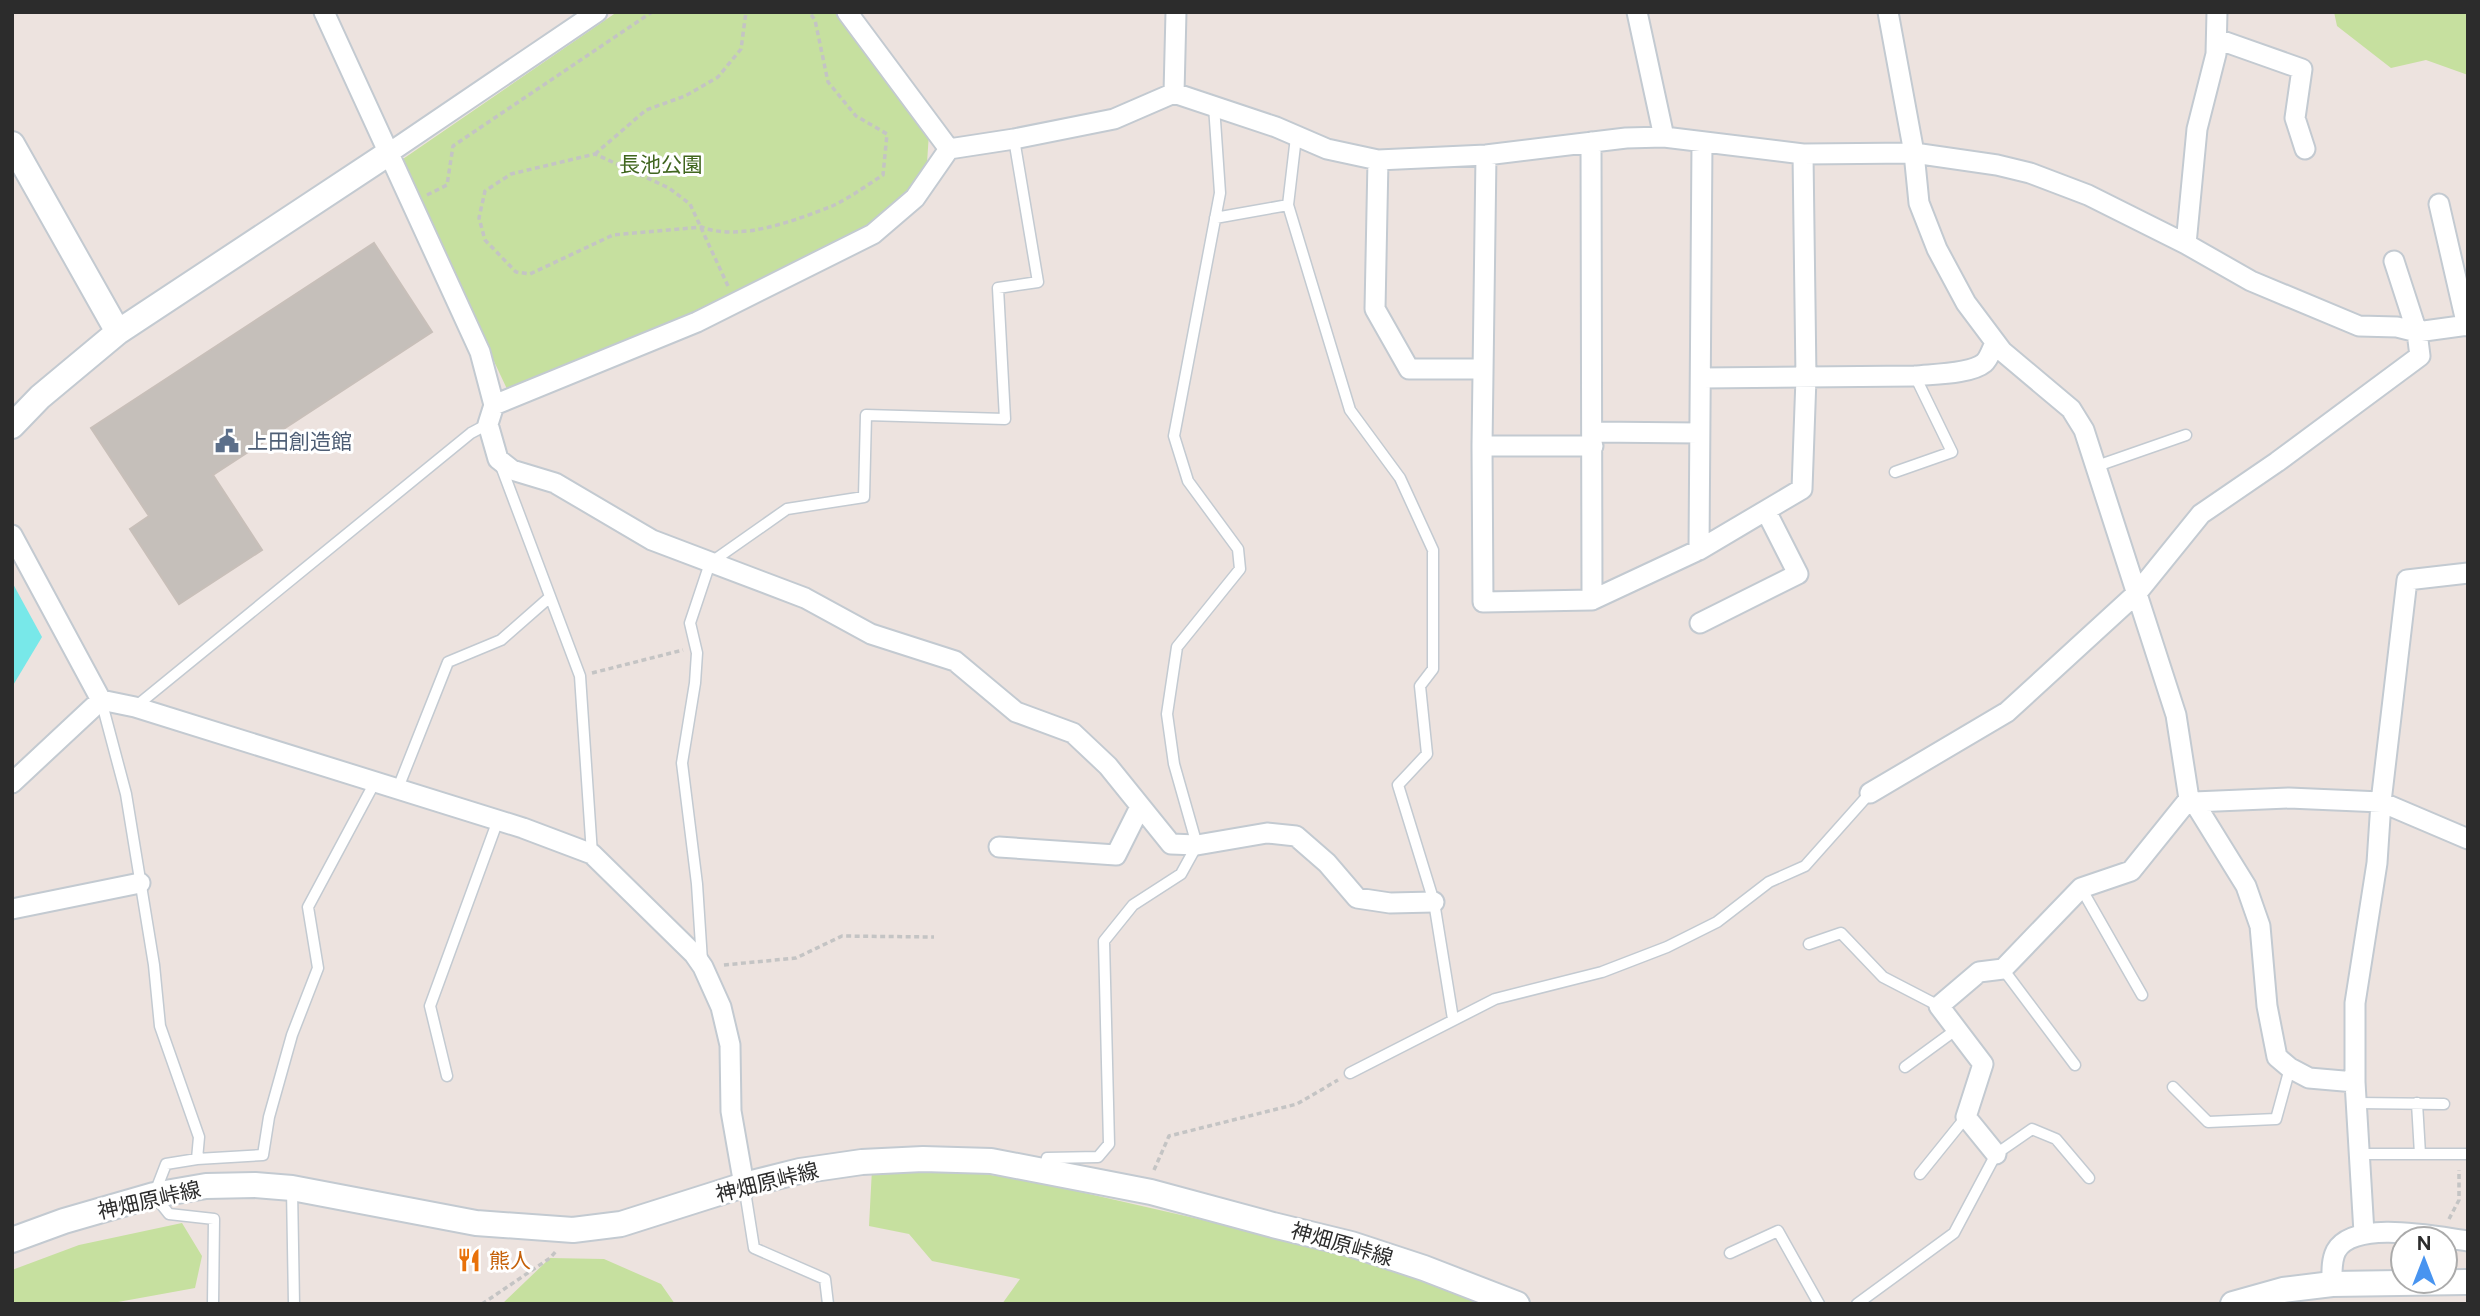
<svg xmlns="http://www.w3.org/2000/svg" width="2480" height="1316" font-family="Figtree,'Noto Sans JP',sans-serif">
<rect width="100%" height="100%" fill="#ede3df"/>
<path fill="#c6e09f" d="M617,12H841L929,133L927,163L910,192L869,229L693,315L507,389L400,161Z
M2334,12H2468V75L2426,60L2391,68L2337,26Z
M927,1165L1041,1183L1352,1254L1492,1304H1002L1020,1279L932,1261L909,1234L869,1226L872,1169Z
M182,1223L202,1256L195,1288L118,1302V1304H12V1270L79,1245Z
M550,1258L604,1259L661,1284L675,1304H502Z"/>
<path fill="#78e8e9" d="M12,582L42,637L12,687Z"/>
<path fill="#c5bfba" stroke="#c8bfb9" stroke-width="2" d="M374,243L432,332L213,475L262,550L179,604L130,529L149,516L91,428Z"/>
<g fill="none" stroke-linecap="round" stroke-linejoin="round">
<g stroke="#c3cad1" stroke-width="13">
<path id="service" d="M1296,137L1288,205L1350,410L1400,478L1433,550V669L1420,686L1427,754L1398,785L1434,902L1453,1019
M1215,218L1288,205
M501,466L580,676L592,854
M2097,466L2186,435
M1895,472L1952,452L1915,376
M101,700L126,794L154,965L160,1026L199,1137L197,1159L166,1164L154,1195L169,1214L214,1219L213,1304
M135,707L471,433L488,424
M398,788L448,662L501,640L550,597
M2081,888L2142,995
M1809,944L1841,933L1883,977L1939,1006
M702,961L697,884L682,763L695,683L697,653L690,623L710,563L787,509L864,497L866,415L1005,419L998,288L1038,282L1014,139
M2003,969L2075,1065
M1905,1067L1957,1029
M1350,1073L1495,999L1602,972L1667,947L1717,922L1769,882L1805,866L1870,793
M447,1076L430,1006L498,820
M2173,1087L2208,1122L2276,1119L2290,1068
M2357,1103L2444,1104
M2417,1103L2420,1154
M2360,1154H2468
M197,1159L263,1155L269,1117L292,1035L318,968L308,907L375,782
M1043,1171L1047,1158L1098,1157L1109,1144L1104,941L1133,905L1181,874L1197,845L1174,764L1167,714L1177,647L1240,569L1238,549L1188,481L1174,436L1220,193L1214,106
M1920,1174L1966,1117
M744,1185L754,1248L825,1279L828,1304
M292,1189L294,1304
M1730,1253L1778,1231L1819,1304
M1857,1304L1954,1233L1996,1154L2032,1129L2056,1139L2089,1178"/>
</g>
<g stroke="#c3cad1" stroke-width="23">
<path id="minor" d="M324,12L480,352L494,405L488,424L498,459L512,470L555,483L652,540L805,598L871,634L955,661L1016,712L1073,733L1108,766L1171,844L1197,845L1267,833L1296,836L1327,863L1357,898L1390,903L1434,902
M847,12L949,149
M1637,12L1664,137
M1888,12L1914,153L1919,203L1937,249L1966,303L2002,351L2071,409L2084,430L2176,715L2189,799L2131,871L2081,888L2003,969L1979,972L1939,1006L1983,1064L1966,1117L1996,1154
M2217,39L2302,69L2295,118L2305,149
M1174,93L1176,12
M1591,142L1592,600
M389,153L597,12
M1486,155L1482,446L1483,602L1592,600L1699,550L1802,489L1806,378L1803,154
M1378,160L1375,309L1409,369H1482
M2439,204L2467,326
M2186,244L2197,129L2216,54L2217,12
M1702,378L1915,376C1933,374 1971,374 1984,363C1989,359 1992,349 1995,343
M494,405L697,322L873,234L915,198L949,149L1014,139L1114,119L1174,93L1276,127L1327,149L1378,160L1486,155L1626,138L1664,137L1803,154L1914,153L1997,165L2030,173L2088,195L2186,244L2251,281L2359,326L2397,327L2417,332L2468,325
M1593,432L1699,433
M1482,446H1593
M12,535L101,700L135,707L523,828L592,854L694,954L703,967L721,1007L730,1045L731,1111L744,1185
M1699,550L1702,142
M1700,623L1798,574L1766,511
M12,783L101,700
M1870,793L2007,712L2137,593L2201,514L2277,462L2420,356L2417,332L2394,261
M2189,799L2194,802L2246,886L2260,926L2267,1006L2277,1057L2290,1068L2309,1078L2355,1082
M2194,802L2289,798L2381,802L2468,839
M999,847L1116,855L1140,807
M12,909L140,883
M2364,1233L2355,1082V1003L2377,863L2381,802L2407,580L2468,573
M2332,1284C2332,1273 2331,1261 2336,1251C2354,1219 2437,1237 2468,1241"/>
</g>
<g stroke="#c3cad1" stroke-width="28">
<path id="tertiary" d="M12,144L118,332
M12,426L40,397L118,332L389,153
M12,1240L64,1221L154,1195L206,1186L255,1185L292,1188L476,1223L573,1230L621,1224L744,1185L800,1171L862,1162L923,1159L991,1161L1151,1192L1273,1225L1351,1244L1424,1268L1517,1304
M2233,1304L2283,1290L2332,1284L2466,1282"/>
</g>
<path stroke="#c4c4c4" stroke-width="3.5" stroke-dasharray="5 3.5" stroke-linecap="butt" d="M595,154L646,110L685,96L718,77L741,49L746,12
M427,195L447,185L453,146L652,12
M728,286L690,204L669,188L595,154L511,174L485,191L479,218L485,240L516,272L530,274L613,235L702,227C739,242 797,220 832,206C850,198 867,185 883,175L887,134L856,116L828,82L815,20L809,12
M592,673L683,650
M724,965L796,958L842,936L934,937
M1154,1170L1169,1136L1297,1104L1338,1080
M2449,1219L2459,1200V1170
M482,1304L550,1258L557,1250"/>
<use href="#service" stroke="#fff" stroke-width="10"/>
<use href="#minor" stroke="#fff" stroke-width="19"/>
<use href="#tertiary" stroke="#fff" stroke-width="24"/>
</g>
<defs>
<g id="civic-bare" transform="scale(1.89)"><path d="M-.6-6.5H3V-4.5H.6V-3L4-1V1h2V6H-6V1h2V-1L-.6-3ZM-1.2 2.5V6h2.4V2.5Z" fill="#5c6f8a" stroke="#fff" stroke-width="2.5" paint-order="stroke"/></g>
<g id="restaurant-bare" transform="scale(1.89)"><path d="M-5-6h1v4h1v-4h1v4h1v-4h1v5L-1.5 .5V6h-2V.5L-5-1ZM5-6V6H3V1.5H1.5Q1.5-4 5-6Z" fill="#e8710a" stroke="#fff" stroke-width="2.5" paint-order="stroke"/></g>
</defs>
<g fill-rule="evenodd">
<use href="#civic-bare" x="227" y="441"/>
<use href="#restaurant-bare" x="469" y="1260"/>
</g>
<g text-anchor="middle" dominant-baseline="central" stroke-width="6" stroke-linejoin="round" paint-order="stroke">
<g font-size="21" fill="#40661f" stroke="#fff">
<text x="661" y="164">長池公園</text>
</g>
<g font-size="21" fill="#4e5e75" stroke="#fff" text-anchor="start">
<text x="247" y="441">上田創造館</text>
</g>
<g font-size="21" fill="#2c2c2c" stroke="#fff">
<text transform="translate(767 1182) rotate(-14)">神畑原峠線</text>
<text transform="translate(149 1200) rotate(-13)">神畑原峠線</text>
<text transform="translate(1342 1244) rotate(16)">神畑原峠線</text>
</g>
<g font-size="21" fill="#c56008" stroke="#fff" text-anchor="start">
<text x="489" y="1260">熊人</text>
</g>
</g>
<rect width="2480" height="1316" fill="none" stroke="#2c2c2c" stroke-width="28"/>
<g transform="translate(2424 1260)"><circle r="33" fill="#ffffff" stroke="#ababab" stroke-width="2"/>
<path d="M0-5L12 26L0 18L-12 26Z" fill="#4894f0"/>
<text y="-10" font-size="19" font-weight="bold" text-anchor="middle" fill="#2c2c2c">N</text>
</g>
</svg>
